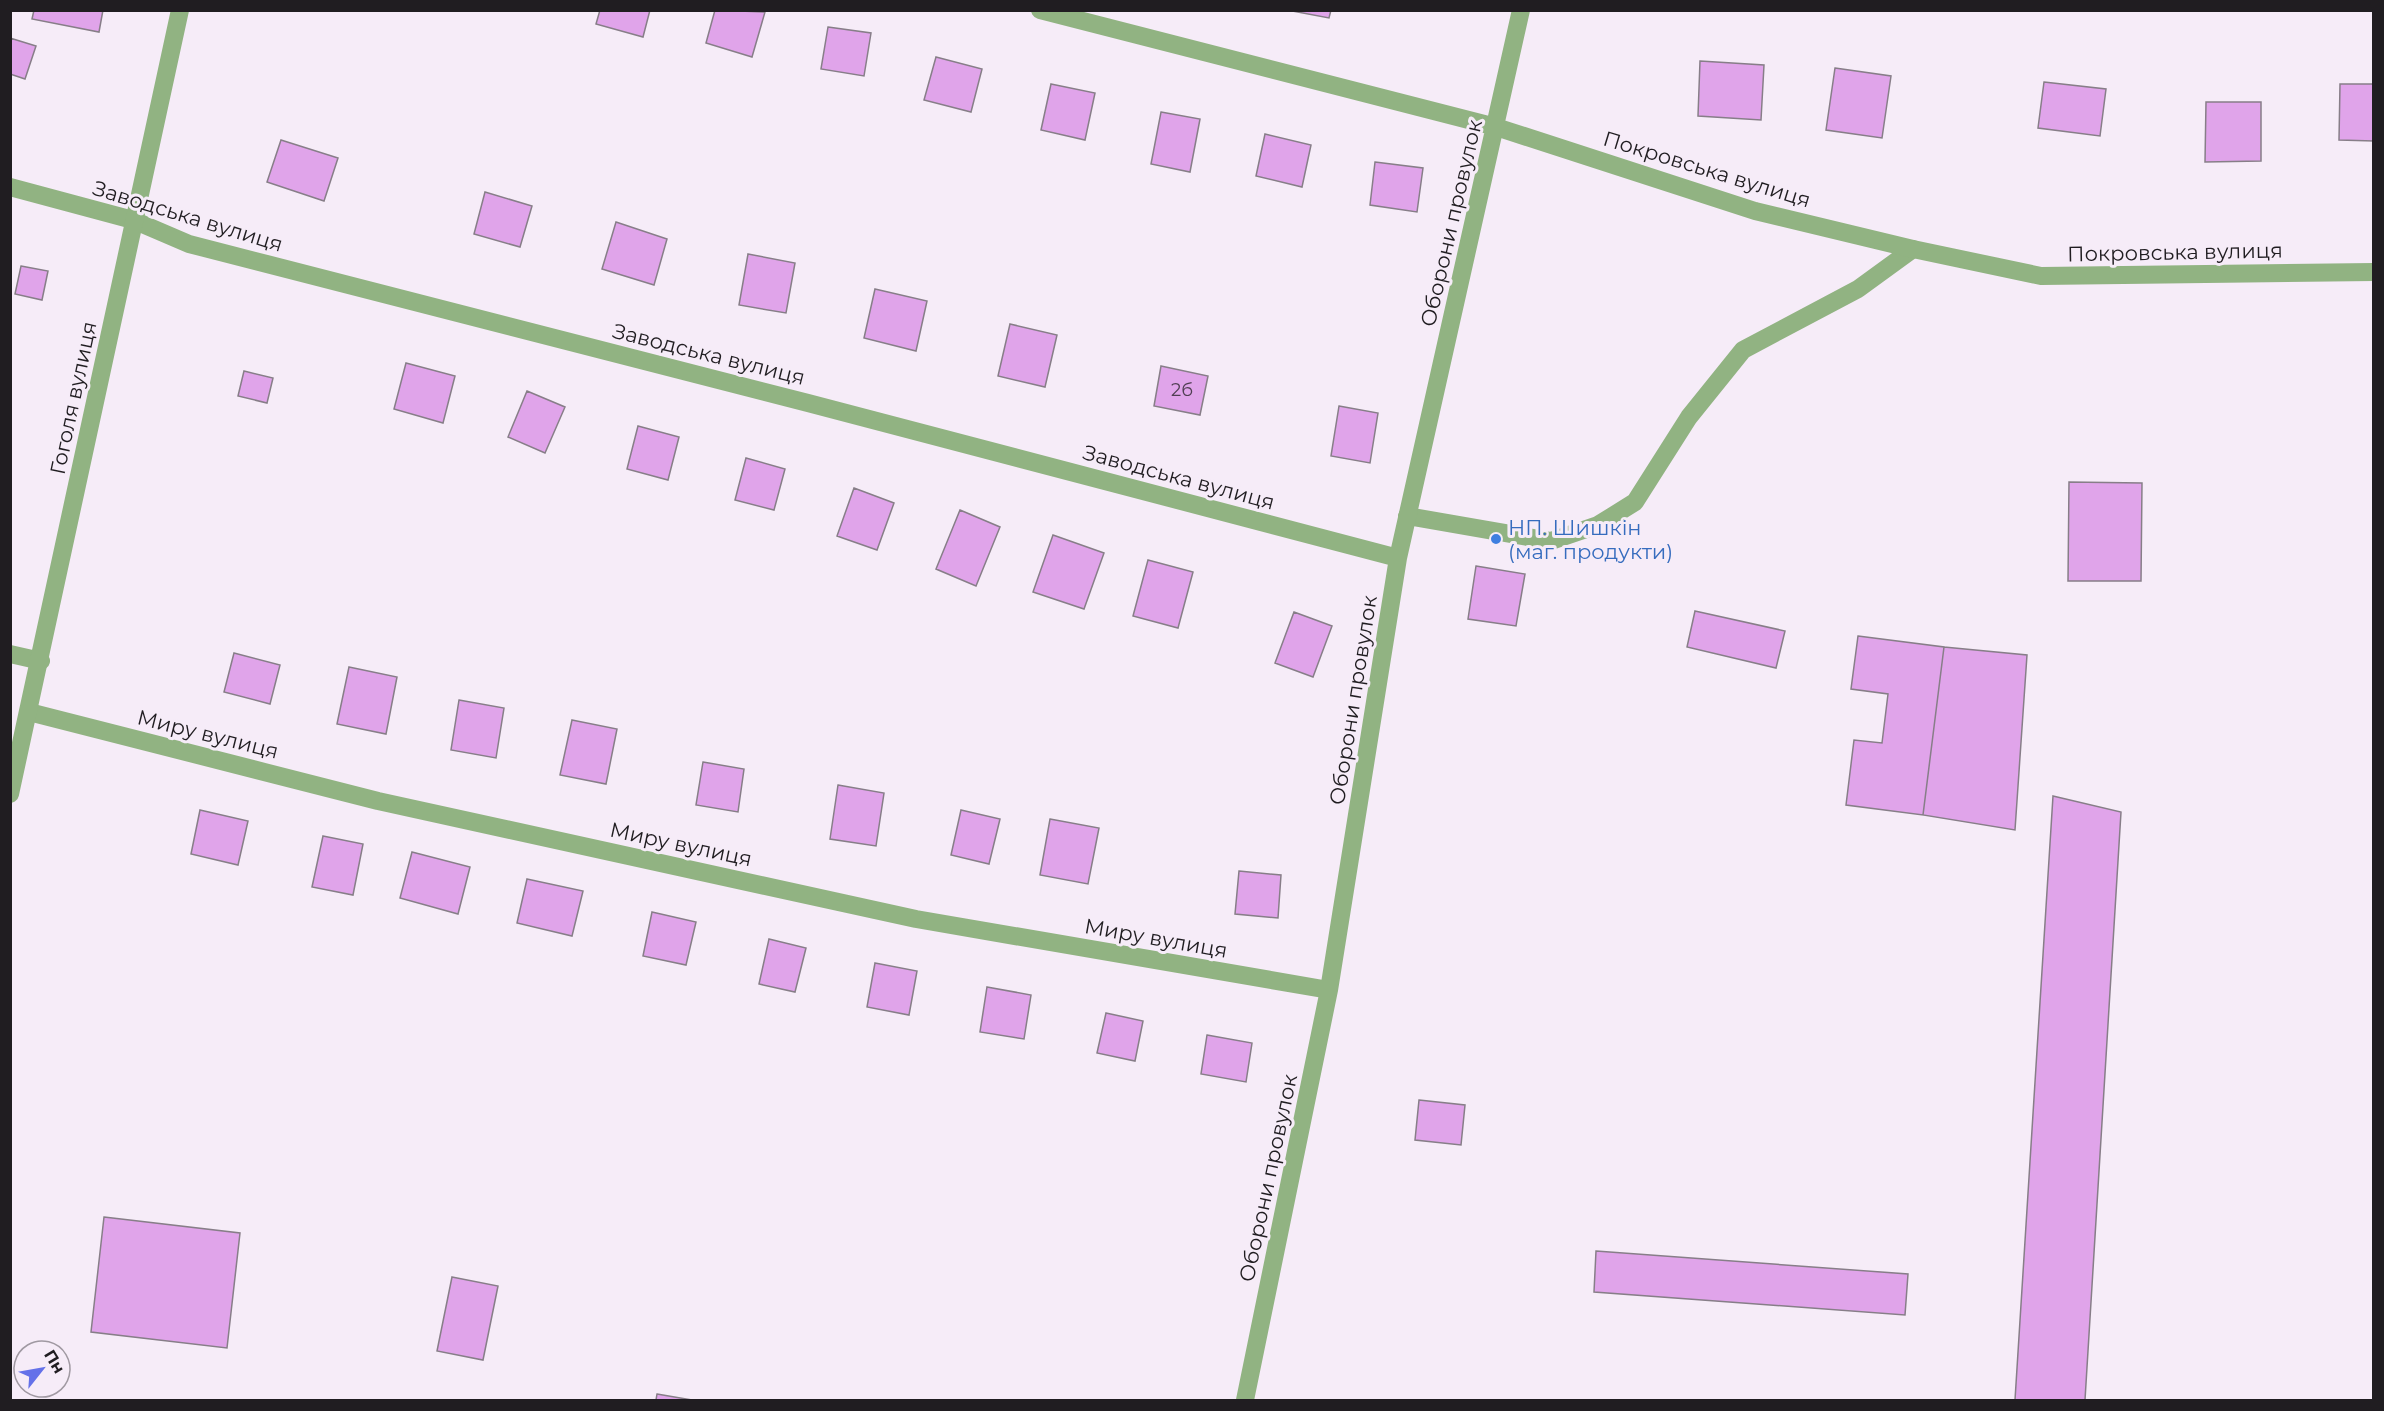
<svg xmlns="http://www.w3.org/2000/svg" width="2384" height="1411" font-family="Montserrat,sans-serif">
<rect width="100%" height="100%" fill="#f6ecf8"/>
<path fill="#e0a4ea" stroke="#877e88" stroke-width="1.5" d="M34,10H103L99,32L32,19Z
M600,10H650L643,37L596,24Z
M715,10L765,12L752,57L706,43Z
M1287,10H1331L1329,18Z
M828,27L871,33L864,76L821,69Z
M10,38L36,46L25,79L10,74Z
M936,57L982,69L971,112L924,100Z
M1700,61L1764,65L1761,120L1698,116Z
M1835,68L1891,76L1882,138L1826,130Z
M2044,82L2106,89L2100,136L2038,128Z
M1051,84L1095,93L1085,140L1041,130Z
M2340,84H2374V141L2339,140Z
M2206,102H2261V161L2205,162Z
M1161,112L1200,119L1190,172L1151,164Z
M1265,134L1311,145L1302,187L1256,176Z
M281,140L338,158L324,201L267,182Z
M1375,162L1423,168L1417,212L1370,205Z
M485,192L532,206L520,247L474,234Z
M616,222L667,239L654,285L602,269Z
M748,254L795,263L786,313L739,305Z
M21,266L48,271L42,300L15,294Z
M875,289L927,301L916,351L864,338Z
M1010,324L1057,335L1045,387L998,376Z
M406,363L455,376L443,423L394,409Z
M1161,366L1208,376L1200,415L1154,406Z
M244,371L273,378L267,403L238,396Z
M527,391L565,407L545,453L508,437Z
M1339,406L1378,413L1370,463L1331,456Z
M638,426L679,437L668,480L627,469Z
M746,458L785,469L774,510L735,500Z
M2069,482L2142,483L2141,581H2068Z
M854,488L894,503L877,550L837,536Z
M960,510L1000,527L976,586L936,569Z
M1053,535L1104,553L1084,609L1033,592Z
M1148,560L1193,572L1178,628L1133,616Z
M1476,566L1525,574L1516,626L1468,619Z
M1695,611L1785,631L1776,668L1687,647Z
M1294,612L1332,626L1313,677L1275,663Z
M1858,636L1944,647L1923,815L1846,805L1854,740L1882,743L1888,694L1851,689Z
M1944,647L2027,655L2015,830L1923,815Z
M234,653L280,665L270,704L224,692Z
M349,667L397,677L386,734L337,724Z
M459,700L504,708L496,758L451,750Z
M572,720L617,729L606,784L560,775Z
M703,762L744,769L738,812L696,805Z
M838,785L884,793L876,846L830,839Z
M2053,796L2121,812L2085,1400H2015Z
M200,810L248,821L238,865L191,854Z
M961,810L1000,819L989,864L951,855Z
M1050,819L1099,828L1088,884L1040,875Z
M323,836L363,844L353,895L312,887Z
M412,852L470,867L458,914L400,898Z
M1239,871L1281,875L1278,918L1235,914Z
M527,879L583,891L572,936L517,923Z
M652,912L696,922L686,965L643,956Z
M769,939L806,948L795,992L759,984Z
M875,963L917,971L909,1015L867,1007Z
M987,987L1031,995L1024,1039L980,1032Z
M1106,1013L1143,1021L1135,1061L1097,1053Z
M1207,1035L1252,1043L1246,1082L1201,1074Z
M1419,1100L1465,1105L1461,1145L1415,1140Z
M104,1217L240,1233L227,1348L91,1332Z
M1596,1251L1908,1274L1905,1315L1594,1292Z
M452,1277L498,1286L483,1360L437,1351Z
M657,1394L692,1400H656Z"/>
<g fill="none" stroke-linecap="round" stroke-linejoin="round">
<path stroke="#91b382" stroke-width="18" d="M1407,516L1551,541L1598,525L1635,502L1689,417L1743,350L1858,289L1913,249"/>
<path stroke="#91b382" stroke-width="18" d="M1040,10L1496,127L1755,211L1913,249L2041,276L2374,272
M10,187L133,220L189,244L808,403L1398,558
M10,654L41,661
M29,712L378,801L916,919L1329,990
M1245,1400L1329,990L1398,558L1521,10"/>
<path stroke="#91b382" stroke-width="18" d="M10,794L180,10"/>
</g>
<circle fill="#3f7fe0" stroke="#f6ecf8" stroke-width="2" cx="1496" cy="539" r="6"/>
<g text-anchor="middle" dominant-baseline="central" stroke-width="6" stroke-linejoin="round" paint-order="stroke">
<g font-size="18" fill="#503f53">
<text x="1182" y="390">2б</text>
</g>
<g font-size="21" fill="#201d21" stroke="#f6ecf8">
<text transform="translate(1707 169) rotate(17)">Покровська вулиця</text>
<text transform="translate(188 216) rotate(17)">Заводська вулиця</text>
<text transform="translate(1451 223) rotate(-77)">Оборони провулок</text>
<text transform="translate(2175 252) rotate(-1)">Покровська вулиця</text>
<text transform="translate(709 354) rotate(14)">Заводська вулиця</text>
<text transform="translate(73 398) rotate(-78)">Гоголя вулиця</text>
<text transform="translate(1179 477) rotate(15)">Заводська вулиця</text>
<text transform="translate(1353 700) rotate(-81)">Оборони провулок</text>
<text transform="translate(208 734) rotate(14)">Миру вулиця</text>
<text transform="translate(681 844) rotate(12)">Миру вулиця</text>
<text transform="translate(1156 938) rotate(10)">Миру вулиця</text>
<text transform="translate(1268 1178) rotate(-78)">Оборони провулок</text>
</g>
<g font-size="21" fill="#366cbe" stroke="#f6ecf8" text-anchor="start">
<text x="1508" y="527">НП. Шишкін<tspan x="1508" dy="24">(маг. продукти)</tspan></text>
</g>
</g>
<rect width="2384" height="1411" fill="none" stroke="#201d21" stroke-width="24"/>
<g transform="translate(42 1369) rotate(59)"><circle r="28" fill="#f6ecf8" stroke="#a099a2" stroke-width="1.5"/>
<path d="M0-4.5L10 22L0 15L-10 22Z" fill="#6471e9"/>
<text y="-9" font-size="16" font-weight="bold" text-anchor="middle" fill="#201d21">Пн</text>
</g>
</svg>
